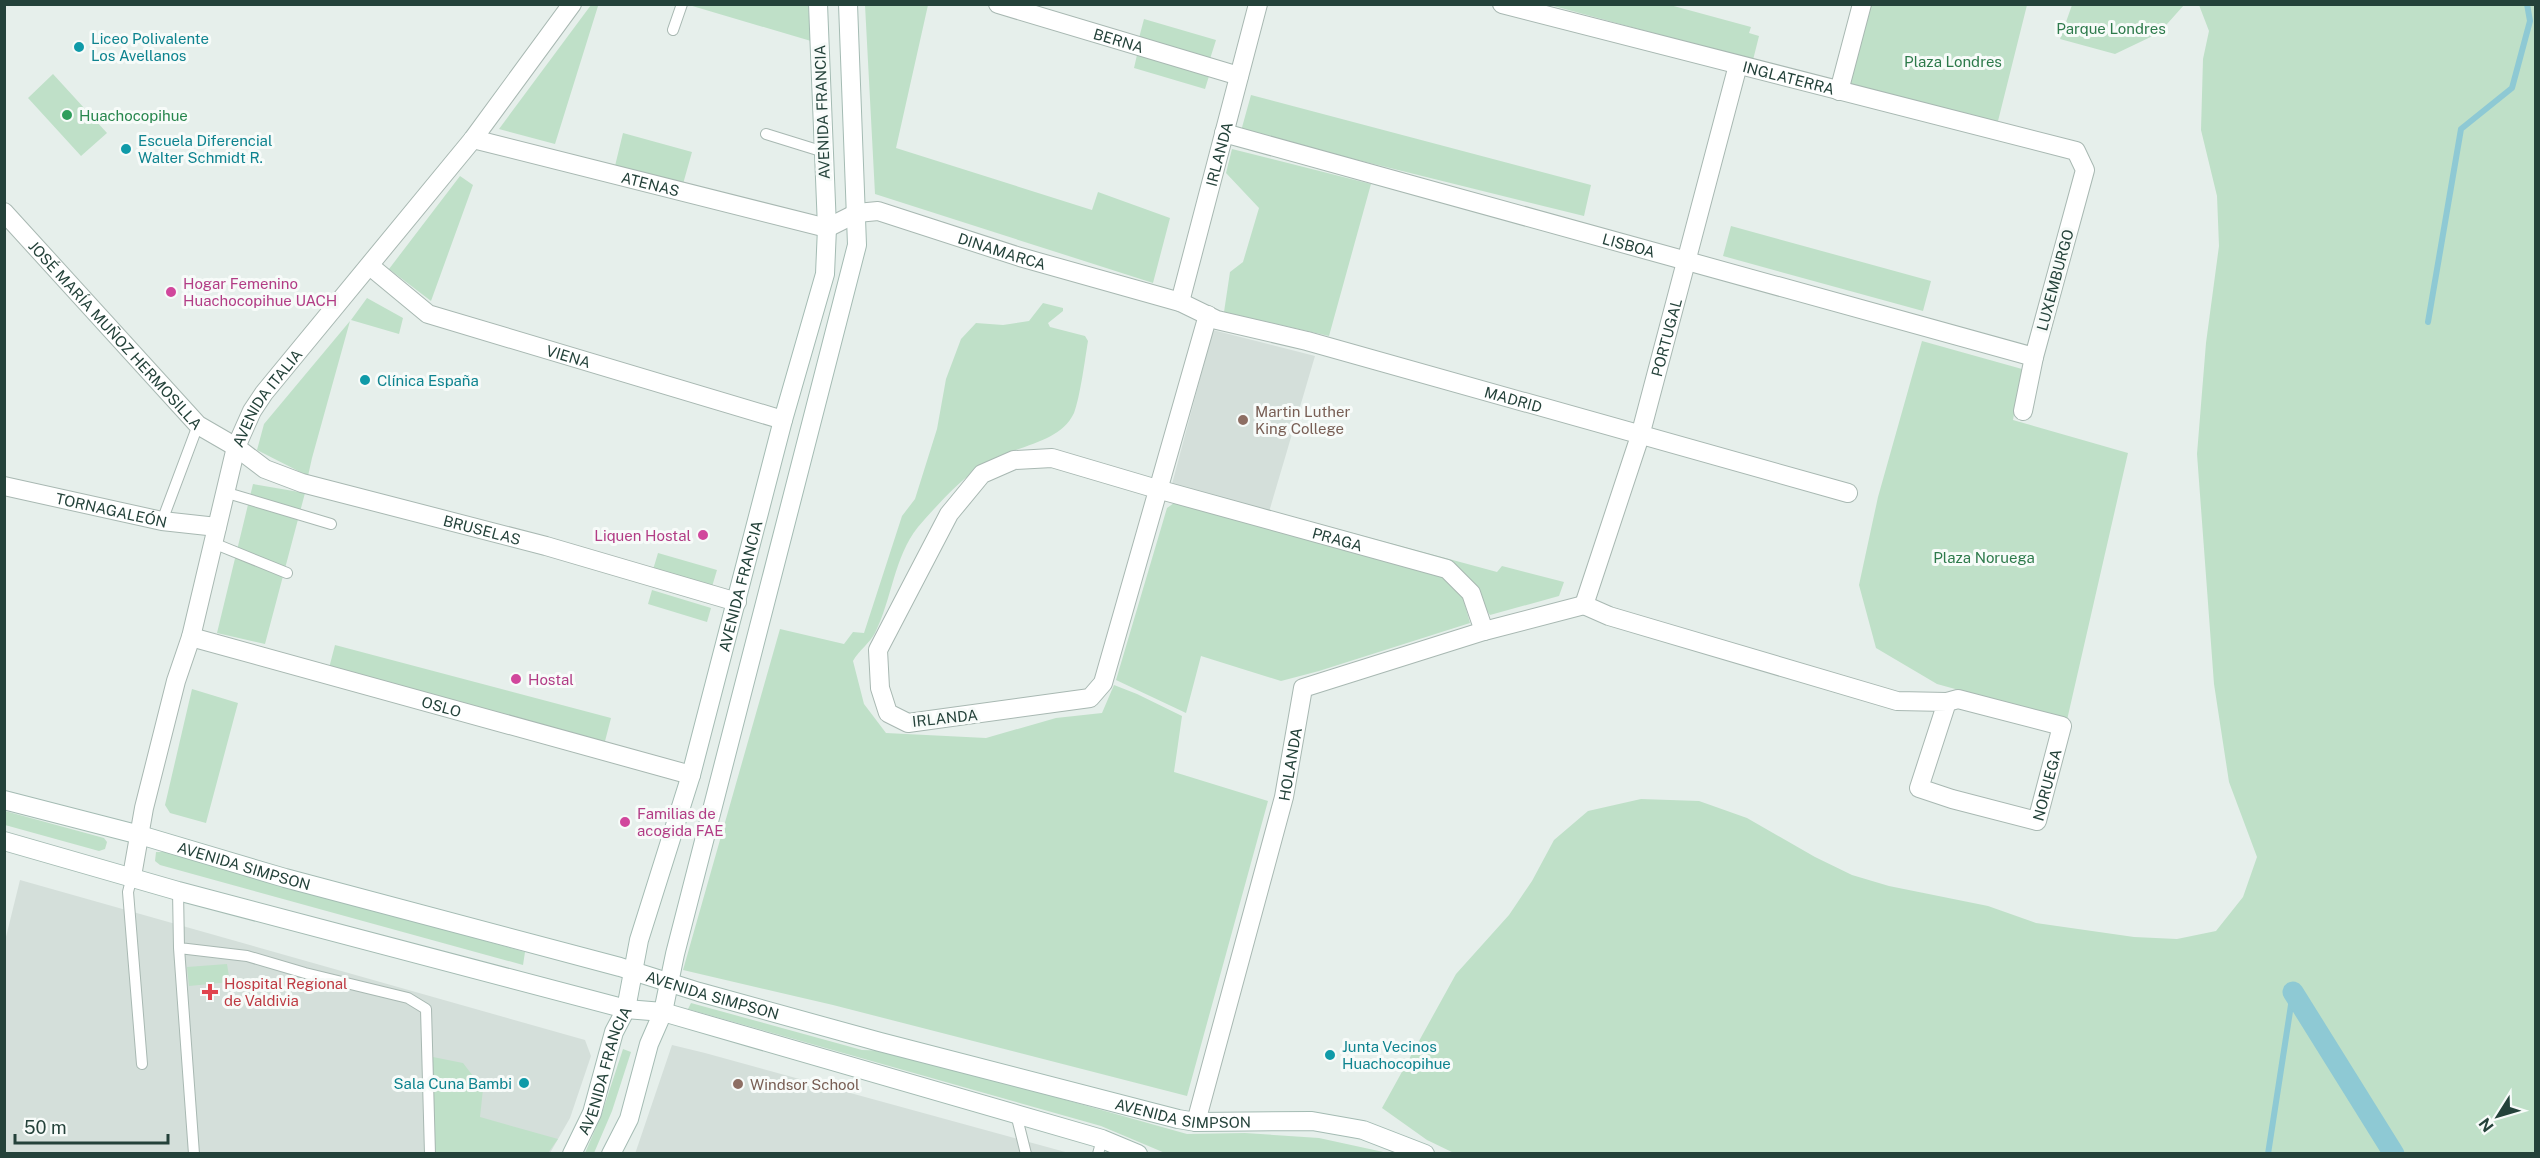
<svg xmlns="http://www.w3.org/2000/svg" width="2540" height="1158" font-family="'Public Sans',sans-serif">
<rect width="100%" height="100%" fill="#e6efeb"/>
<path fill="#d4dfda" d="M1213,330L1315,356L1269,512L1172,484Z
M20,880L585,1040L591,1056L570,1118L550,1153L5,1154L4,945Z
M672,1045L705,1053L1069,1153L635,1154Z"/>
<path fill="#bfe0c8" d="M591,5L598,6L555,144L499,129Z
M689,5H808L811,41Z
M865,5H928L896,148L1092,210L1098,192L1170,218L1153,283L875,194Z
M1550,5H1670L1751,27L1749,33L1759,36L1753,60Z
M1867,5H2027L1996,129L1844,93Z
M2072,5V4L2184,5L2159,33L2115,54L2060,39Z
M2199,5H2535V1153L1456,1154L1427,1140L1382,1108L1456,974L1509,915L1532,881L1554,840L1588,811L1641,799L1699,801L1747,818L1815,857L1852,875L1889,886L1988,906L2036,923L2134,937L2177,939L2216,931L2243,897L2257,857L2229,782L2214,684L2197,454L2206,343L2219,246L2217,196L2201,130L2203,59L2209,31Z
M1144,19L1216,40L1210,59L1139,38Z
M1137,55L1209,76L1205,89L1134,68Z
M53,74L107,133L81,156L28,98Z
M1251,95L1591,185L1584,216L1241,131Z
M623,133L692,152L683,184L615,166Z
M1232,149L1371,184L1329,336L1224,312L1230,272L1243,262L1259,208L1226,173Z
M460,176L473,185L431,301L389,269Z
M1731,226L1931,281L1923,311L1723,256Z
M367,298L403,318L399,334L351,320Z
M1043,303L1063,308V311L1048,323L1050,327L1085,336L1088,341C1085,359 1080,398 1074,413C1059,445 1011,446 984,464C960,480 937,505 918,527C894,557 892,599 875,633C870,643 859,650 853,661L864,704L886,733L986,738L1056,718L1102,713L1114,685L1137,694L1182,716L1174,772L1268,801L1187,1096L833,1005L683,970L780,629L844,644L853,632L864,633L902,516L915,499L937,429L946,379L961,339L976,323L1003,325L1029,321Z
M350,321L312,458L308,476L257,450L264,424Z
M1922,341L2022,369L2013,420L2128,453L2067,720L1937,684L1876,648L1859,585L1878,497Z
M253,484L305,493L265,644L217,633Z
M1174,503L1446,576L1460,587L1470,623L1319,671L1281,681L1201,656L1186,713L1116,680L1167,508Z
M1283,514L1497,572L1502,566L1564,582L1559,596L1490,615L1456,566L1283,517Z
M658,553L717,570L711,590L652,573Z
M652,590L711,608L707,622L648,604Z
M335,645L611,718L603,749L328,672Z
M192,689L238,703L206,823L170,813L165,805Z
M5,811L104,838L107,842L105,849L99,851L5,825Z
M156,852H165L525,952L523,965L160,865L155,861Z
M227,964L230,982L189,986L187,967Z
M691,1003L862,1050L891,1051L1187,1134L1245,1133L1319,1138L1388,1153H1165L1101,1126L688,1009Z
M623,1049L631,1052L612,1111L594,1153H585L601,1116Z
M428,1056L463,1063L483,1089L480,1117L558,1139L548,1153H433Z"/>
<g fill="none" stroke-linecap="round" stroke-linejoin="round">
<path stroke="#8ec9d4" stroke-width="6" d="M2428,322L2461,129L2512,88L2530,21L2527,4
M2268,1154L2293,992"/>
<path stroke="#8ec9d4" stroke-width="21" d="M2293,992L2394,1154"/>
<g stroke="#a8b8b2" stroke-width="12">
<path id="service" d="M673,30L682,4
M766,134L824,152
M224,492L331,524
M162,521L198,425
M213,543L287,573
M132,876L128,892L142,1064
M178,891L179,948L194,1154
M179,948L247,956L305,973L408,998L426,1009L430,1154
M1016,1114L1026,1154
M1098,1154L1102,1139"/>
</g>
<g stroke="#a8b8b2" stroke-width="20">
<g id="minor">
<path id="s1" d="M998,4L1239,76"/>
<path id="s2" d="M1502,4L2076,151L2085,170L2034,357L2023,411"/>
<path d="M1839,91L1862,4"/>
<path id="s3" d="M1224,133L2034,357"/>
<path id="s4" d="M473,139L827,228L857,213L878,211L1020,257L1180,302L1217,320L1307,341L1848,493"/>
<path id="s5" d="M370,266L428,314L783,420"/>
<path id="s6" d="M1180,302L1258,4"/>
<path id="s7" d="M1208,315L1103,683L1090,698L908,723L888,713L880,688L878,650L949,514L982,474L1014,460L1052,458L1157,489L1447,569L1471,593L1484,631"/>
<path id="s8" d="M236,447L265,469L302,483L546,546L737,602"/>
<path id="s9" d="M4,486L162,521L217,527"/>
<path id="s10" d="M1584,605L1609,616L1897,701L1947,702L1919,788L1952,799L2037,821L2062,726L1958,699L1947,702"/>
<path id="s11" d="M1584,605L1640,436L1738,65"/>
<path id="s12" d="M191,637L691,775"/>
<path id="s13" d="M1196,1122L1284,797L1303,688L1484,631L1584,605"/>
</g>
</g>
<g stroke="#a8b8b2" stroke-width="20">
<g id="tertiary">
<path id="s14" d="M4,212L198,425L236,447"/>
<path id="s15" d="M132,876L144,808L176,681L191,637L236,447L252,411L264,393L473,139L572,4"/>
</g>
</g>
<g stroke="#a4bbb3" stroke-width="20">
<g id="secondary">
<path id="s16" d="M4,800L140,835L285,878L620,967L699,992L880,1042L1178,1119L1196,1122L1312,1121L1363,1130L1425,1154"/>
<path d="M4,841L178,891L626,1009L663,1012L1102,1139L1138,1154"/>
<path id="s17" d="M572,1154L592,1113L614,1032L626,1009L639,940L691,775L783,420L825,274L827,228L818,4"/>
<path d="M611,1154L629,1119L649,1044L663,1012L675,954L857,245L848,4"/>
</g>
</g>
<use href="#service" stroke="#fff" stroke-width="10"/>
<use href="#minor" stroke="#fff" stroke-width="18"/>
<use href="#tertiary" stroke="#fff" stroke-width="18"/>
<use href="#secondary" stroke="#fff" stroke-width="18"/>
</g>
<g fill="#0f9aa8" stroke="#f7fbf9" stroke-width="2">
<circle cx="79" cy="47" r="6"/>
<circle cx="126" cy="149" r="6"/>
<circle cx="365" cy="380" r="6"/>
<circle cx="1330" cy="1055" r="6"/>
<circle cx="524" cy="1083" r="6"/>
</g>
<circle fill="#2e9e5b" stroke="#f7fbf9" stroke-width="2" cx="67" cy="115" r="6"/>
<g fill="#d1479c" stroke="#f7fbf9" stroke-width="2">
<circle cx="171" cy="292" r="6"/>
<circle cx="703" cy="535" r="6"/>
<circle cx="516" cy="679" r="6"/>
<circle cx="625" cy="822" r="6"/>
</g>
<g fill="#8d6e63" stroke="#f7fbf9" stroke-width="2">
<circle cx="1243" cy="420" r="6"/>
<circle cx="738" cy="1084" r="6"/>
</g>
<path fill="#e0444e" stroke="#f7fbf9" stroke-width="2" d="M207 983h6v6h6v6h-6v6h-6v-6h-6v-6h6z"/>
<g text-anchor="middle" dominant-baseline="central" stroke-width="6" stroke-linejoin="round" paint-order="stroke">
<g font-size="15" fill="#2d7a4b" stroke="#f7fbf9">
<text x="2111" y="28">Parque Londres</text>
<text x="1953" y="61">Plaza Londres</text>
<text x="1984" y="557">Plaza Noruega</text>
</g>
<g font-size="15" fill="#0d838f" stroke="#f7fbf9" text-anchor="start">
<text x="91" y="38">Liceo Polivalente<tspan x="91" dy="17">Los Avellanos</tspan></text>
<text x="138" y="140">Escuela Diferencial<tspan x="138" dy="17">Walter Schmidt R.</tspan></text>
<text x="377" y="380">Clínica España</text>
<text x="1342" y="1046">Junta Vecinos<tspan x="1342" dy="17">Huachocopihue</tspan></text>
<text x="512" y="1083" text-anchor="end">Sala Cuna Bambi</text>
</g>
<g font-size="15" fill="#24423a" stroke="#f7fbf9">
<text stroke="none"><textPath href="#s1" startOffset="126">BERNA</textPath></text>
<text stroke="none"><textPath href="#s2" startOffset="296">INGLATERRA</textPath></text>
<text transform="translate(822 112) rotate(-92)">AVENIDA FRANCIA</text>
<text stroke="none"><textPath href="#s6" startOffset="153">IRLANDA</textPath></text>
<text stroke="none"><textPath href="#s4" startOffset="183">ATENAS</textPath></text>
<text stroke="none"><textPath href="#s3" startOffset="420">LISBOA</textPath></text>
<text stroke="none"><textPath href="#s4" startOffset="550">DINAMARCA</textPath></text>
<text transform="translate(2055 280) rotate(-75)">LUXEMBURGO</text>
<text stroke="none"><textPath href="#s14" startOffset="166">JOSÉ MARÍA MUÑOZ HERMOSILLA</textPath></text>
<text stroke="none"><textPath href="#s11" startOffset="280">PORTUGAL</textPath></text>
<text stroke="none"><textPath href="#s5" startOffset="222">VIENA</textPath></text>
<text stroke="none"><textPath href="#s15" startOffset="500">AVENIDA ITALIA</textPath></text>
<text stroke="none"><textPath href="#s4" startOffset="1083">MADRID</textPath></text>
<text stroke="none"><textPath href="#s9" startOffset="110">TORNAGALEÓN</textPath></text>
<text stroke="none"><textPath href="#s8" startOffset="262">BRUSELAS</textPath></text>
<text stroke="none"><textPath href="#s7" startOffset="1248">PRAGA</textPath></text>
<text stroke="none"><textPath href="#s17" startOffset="594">AVENIDA FRANCIA</textPath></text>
<text stroke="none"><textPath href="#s12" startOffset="260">OSLO</textPath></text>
<text transform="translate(945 718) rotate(-6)">IRLANDA</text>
<text stroke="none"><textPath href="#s13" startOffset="370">HOLANDA</textPath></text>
<text stroke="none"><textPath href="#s10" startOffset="628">NORUEGA</textPath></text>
<text stroke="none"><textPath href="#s16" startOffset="249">AVENIDA SIMPSON</textPath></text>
<text stroke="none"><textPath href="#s16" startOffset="735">AVENIDA SIMPSON</textPath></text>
<text stroke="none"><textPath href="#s17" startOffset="90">AVENIDA FRANCIA</textPath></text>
<text stroke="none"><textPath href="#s16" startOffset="1221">AVENIDA SIMPSON</textPath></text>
</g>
<g font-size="15" fill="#27864d" stroke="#f7fbf9" text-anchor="start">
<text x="79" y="115">Huachocopihue</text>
</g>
<g font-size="15" fill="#b23c85" stroke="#f7fbf9" text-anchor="start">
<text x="183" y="283">Hogar Femenino<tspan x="183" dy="17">Huachocopihue UACH</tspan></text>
<text x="691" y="535" text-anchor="end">Liquen Hostal</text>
<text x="528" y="679">Hostal</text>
<text x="637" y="813">Familias de<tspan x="637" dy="17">acogida FAE</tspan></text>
</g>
<g font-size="15" fill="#785e54" stroke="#f7fbf9" text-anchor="start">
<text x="1255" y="411">Martin Luther<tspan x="1255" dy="17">King College</tspan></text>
<text x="750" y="1084">Windsor School</text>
</g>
<g font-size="15" fill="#be3a42" stroke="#f7fbf9" text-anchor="start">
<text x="224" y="983">Hospital Regional<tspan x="224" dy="17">de Valdivia</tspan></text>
</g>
</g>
<rect width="2540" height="1158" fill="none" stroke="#24423a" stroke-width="12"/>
<g transform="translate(2498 1116) rotate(233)" stroke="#f7fbf9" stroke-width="4.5" paint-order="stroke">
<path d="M0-4.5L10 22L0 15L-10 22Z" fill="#24423a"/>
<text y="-9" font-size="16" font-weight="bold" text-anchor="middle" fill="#24423a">N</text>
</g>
<path d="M15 1134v9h153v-9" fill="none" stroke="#24423a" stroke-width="3"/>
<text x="24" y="1134" font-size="18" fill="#24423a" stroke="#f7fbf9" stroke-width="4.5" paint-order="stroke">50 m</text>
</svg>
